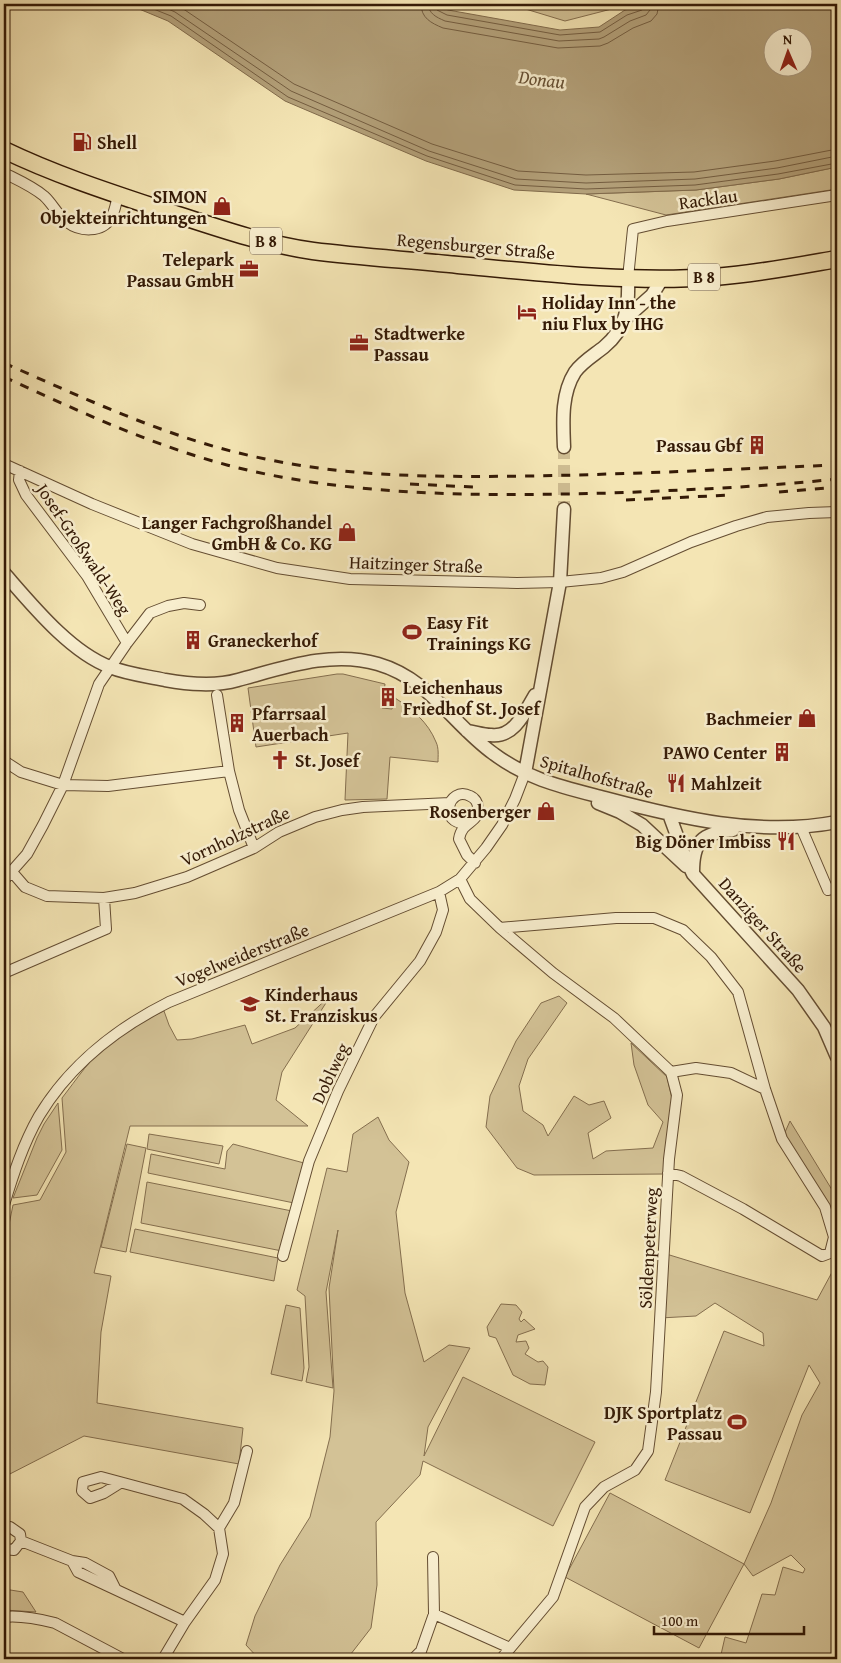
<svg xmlns="http://www.w3.org/2000/svg" width="841" height="1663" font-family="'Gentium Book Plus',serif">
<rect width="100%" height="100%" fill="#f4e5b4"/>
<filter id="stains"><feTurbulence type="fractalNoise" baseFrequency=".004" numOctaves="4"/><feColorMatrix values="0 0 0 0 .2 0 0 0 0 .09 0 0 0 0 .02 0 0 0 .5 -.17"/></filter>
<radialGradient id="worn" r=".72"><stop offset=".6" stop-color="#630" stop-opacity="0"/><stop offset="1" stop-color="#630" stop-opacity=".3"/></radialGradient>
<path fill="#d3c296" stroke="#846e4e" d="M509,4H631L565,21Z
M837,167V189L666,215L586,194L696,190L779,179Z
M337,674H343L385,684L382,708L392,709L395,698C412,709 428,722 436,742C439,748 438,756 438,762L390,757L387,799L345,800L348,733L256,747L248,688Z
M331,995L282,1072L276,1100L308,1126H130L94,1273L111,1276L101,1332L97,1403L243,1428L239,1464L84,1436L4,1477V1249L13,1205L40,1200L66,1152L62,1098C76,1080 92,1056 110,1042C127,1029 145,1020 164,1011L169,1025L177,1040L192,1039L245,1025L252,1044L295,1028Z
M559,996L567,1003L528,1059L519,1086L523,1111L543,1125L548,1136L574,1096L589,1105L604,1101L611,1118L588,1133L593,1159L606,1151L653,1148L663,1122L648,1105L634,1065L631,1043L667,1077L672,1099L665,1174L534,1175L517,1168L486,1127L490,1096L516,1041L541,1003Z
M58,1103L62,1150L37,1195L13,1198L37,1138L44,1124Z
M378,1117L389,1140L409,1162L396,1212L405,1293L424,1362L449,1345L470,1348L428,1427L424,1456L463,1377L595,1442L553,1526L423,1461L420,1475L376,1522L377,1585L371,1628L347,1659H259L246,1645L255,1616L280,1565L310,1517L330,1437L334,1391L329,1288L338,1230L326,1292L333,1388L306,1382L309,1367L305,1296L297,1290L327,1168L347,1172L353,1134Z
M790,1121L837,1198V1261L834,1237L825,1207L782,1139Z
M149,1134L223,1146L219,1164L147,1149Z
M127,1144L146,1148L126,1252L101,1247Z
M233,1144L304,1163L294,1203L148,1173L151,1154L225,1169L227,1151Z
M147,1182L292,1211L282,1251L141,1223Z
M135,1229L278,1258L274,1281L130,1252Z
M663,1253L817,1300L837,1263V1659H720L725,1637L746,1643L762,1594L775,1595L783,1567L803,1573L805,1569L791,1555L753,1576L744,1564L699,1648L565,1577L610,1493L744,1564L771,1503L802,1415L820,1383L809,1365L750,1513L665,1480L724,1331L764,1346L763,1333L715,1303L696,1316L660,1318Z
M501,1304L516,1305L522,1312L519,1319L521,1322L524,1319L535,1329L518,1335L516,1342L526,1341L529,1348L525,1354L538,1362L543,1361L548,1367L545,1385L530,1384L513,1375L496,1338L489,1336L487,1327Z
M286,1305L300,1308L304,1368L302,1381L271,1374Z
M4,1589L23,1592L36,1612L4,1610Z"/>
<path fill="#b3a079" stroke="#806a4b" fill-rule="evenodd" d="M127,4H435L448,10L560,30L599,27L625,10L647,4H837V167L779,179L696,190L586,194L514,190L426,161L285,101L168,21ZM774,38H804V68H774Z"/>
<g fill="none" stroke-linecap="round" stroke-linejoin="round">
<path stroke="#745d40" stroke-width="1" d="M141,4L171,16L288,97L427,156L515,185L586,189L695,185L778,174L837,163
M157,4L175,12L291,91L429,151L516,179L586,183L695,179L777,168L837,156
M176,4L294,84L432,144L518,171L586,175L694,172L775,161L837,149
M421,4C421,18 431,23 443,28L558,48L600,46L608,43L633,28L651,21L657,14L659,4
M428,4C429,14 436,17 445,21L559,41L599,39L604,37L630,21L646,15L650,10L651,4
M434,4L437,10L447,15L560,35L600,32L627,15L642,10L645,4"/>
<path stroke="#cebc91" stroke-width="12" stroke-dasharray="12 6" stroke-linecap="butt" d="M564,447V509"/>
<g stroke="#644d32" stroke-width="12">
<path id="minor" d="M4,173C18,180 32,186 44,196C53,204 57,215 67,222C80,232 102,233 111,218C115,212 116,202 118,196
M628,278L633,229L667,221L837,195
M4,464L92,504L192,544L277,568L350,579L517,583L560,582L601,578L623,572L691,542L736,526L767,517L809,513L837,512
M20,471L19,480L26,495L87,576L127,643
M217,695L229,771L239,810L254,848
M4,761L21,772L63,785L108,786L229,771
M468,823C437,826 448,785 470,796C475,798 478,803 478,808C479,824 462,820 459,839L467,855L475,863
M801,827L828,890L837,887
M12,872L25,887L47,896L104,898L135,893L187,877L254,848L279,832L315,817L342,810L363,807L450,803
M460,879L470,899L500,928L553,973L614,1018L671,1072L677,1095L669,1159L656,1392L648,1451L635,1470L604,1487L585,1507L553,1597L501,1659
M4,880L27,854L43,825L63,785L99,684L127,643L150,613L168,606L184,603L200,605
M500,928L616,918H654L683,930L711,957L738,992L765,1089L782,1139L825,1207L834,1237L830,1253L822,1256L743,1209L681,1176L668,1173
M4,973L106,929L104,898
M671,1072L696,1068L731,1073L765,1089
M4,1205C13,1175 23,1144 39,1116C69,1066 117,1028 169,1002L439,892L460,879L486,848L502,825L515,799L525,773
M283,1256L309,1161L338,1091L374,1017L420,961L436,932L443,910L439,892
M120,1483L104,1493L90,1498L82,1491L83,1482L101,1477L183,1499L204,1514L219,1528L223,1554L215,1580L185,1622L163,1659
M4,1528L10,1527L20,1534L21,1541L14,1550L4,1549
M219,1528L234,1503L247,1451
M21,1541L72,1561L85,1563L109,1576L115,1588
M433,1557L434,1614
M72,1561L78,1572L185,1622
M4,1617C21,1615 39,1619 55,1623L123,1659
M413,1659L421,1651L434,1614L510,1648"/>
</g>
<g stroke="#644d32" stroke-width="15">
<path id="tertiary" d="M625,319L652,295L662,279
M564,447C563,422 561,394 575,372C582,362 594,355 604,347C627,328 629,306 628,278
M4,573C32,605 70,652 110,667C127,674 147,676 165,680C188,684 214,687 238,680C283,668 331,650 378,664C430,679 453,725 494,754C529,780 563,787 605,798C680,818 759,837 837,822
M467,731C475,732 483,735 491,735C514,738 525,712 535,695
M525,773L560,582L564,509
M598,803L620,812L642,825L686,866
M669,814L684,855L693,874L798,990L824,1027L837,1057
M693,872C693,841 702,833 733,830"/>
</g>
<g stroke="#341a06" stroke-width="19">
<path id="primary" d="M4,150C58,176 115,194 172,213C218,228 264,244 313,251C361,257 410,260 458,265C543,273 629,283 714,277C756,274 797,266 837,259"/>
</g>
<use href="#minor" stroke="#f8eece" stroke-width="10"/>
<use href="#tertiary" stroke="#f8eece" stroke-width="12"/>
<use href="#primary" stroke="#f4e5b4" stroke-width="16"/>
<path stroke="#341a06" stroke-width="3" stroke-dasharray="9 9" stroke-linecap="butt" d="M4,363C86,399 168,438 256,457C350,478 438,477 533,476C635,474 736,469 837,465
M4,377C85,414 168,453 256,472C372,497 493,496 611,493C686,490 762,487 837,479
M410,484L473,487
M779,492L837,487
M626,500L731,495"/>
</g>
<defs>
<g id="fuel-bare" transform="scale(1.5)"><path d="M-5.5-6h7V0h2V4h1.3V-2.5L3-4.5l.8-.8L6-3V5H2.5V1h-1V6h-7ZM-4.2-4.7v3.2H.2V-4.7Z" fill="#8f2418" stroke="#f8eece" stroke-width="2.5" paint-order="stroke"/></g>
<g id="shop-bare" transform="scale(1.5)"><path d="M-5-2.5h2.3a2.7 3.5 0 0 1 5.4 0H5L5.5 6h-11ZM-1.5-2.5h3a1.5 2.3 0 0 0-3 0Z" fill="#8f2418" stroke="#f8eece" stroke-width="2.5" paint-order="stroke"/></g>
<g id="office-bare" transform="scale(1.5)"><path d="M-6-3h4V-5.5h4V-3h4V5H-6ZM-1-4.5V-3h2v-1.5ZM-6 0V1H6V0Z" fill="#8f2418" stroke="#f8eece" stroke-width="2.5" paint-order="stroke"/></g>
<g id="hotel-bare" transform="scale(1.5)"><path d="M-6-4.5h1.5V1H6V5H4.5V3h-9V5H-6ZM-4 0a1.8 1.8 0 1 1 3.6 0ZM.5 0V-2.5h3Q6-2.5 6 0Z" fill="#8f2418" stroke="#f8eece" stroke-width="2.5" paint-order="stroke"/></g>
<g id="building-bare" transform="scale(1.5)"><path d="M-4-6H4V6H1V3H-1V6H-4ZM-2.5-4.3h1.7v1.8h-1.7ZM.8-4.3h1.7v1.8H.8ZM-2.5-1h1.7V.8h-1.7ZM.8-1h1.7V.8H.8Z" fill="#8f2418" stroke="#f8eece" stroke-width="2.5" paint-order="stroke"/></g>
<g id="stadium-bare" transform="scale(1.5)"><path d="M0-5a6.5 5 0 1 0 0 10a6.5 5 0 1 0 0-10ZM-3.5-1.8h7v3.6h-7Z" fill="#8f2418" stroke="#f8eece" stroke-width="2.5" paint-order="stroke"/></g>
<g id="church-bare" transform="scale(1.5)"><path d="M-1.2-6h2.4v3.5h3.3v2.4h-3.3V6h-2.4V-.1h-3.3v-2.4h3.3Z" fill="#8f2418" stroke="#f8eece" stroke-width="2.5" paint-order="stroke"/></g>
<g id="restaurant-bare" transform="scale(1.5)"><path d="M-5-6h1v4h1v-4h1v4h1v-4h1v5L-1.5 .5V6h-2V.5L-5-1ZM5-6V6H3V1.5H1.5Q1.5-4 5-6Z" fill="#8f2418" stroke="#f8eece" stroke-width="2.5" paint-order="stroke"/></g>
<g id="school-bare" transform="scale(1.5)"><path d="M0-5L7-2L0 1L-7-2ZM-4 1L0 2.5L4 1V4Q0 6-4 4Z" fill="#8f2418" stroke="#f8eece" stroke-width="2.5" paint-order="stroke"/></g>
</defs>
<g fill-rule="evenodd">
<use href="#fuel-bare" x="82" y="142"/>
<use href="#shop-bare" x="222" y="206"/>
<use href="#office-bare" x="249" y="269"/>
<use href="#hotel-bare" x="527" y="312"/>
<use href="#office-bare" x="359" y="343"/>
<use href="#building-bare" x="757" y="445"/>
<use href="#shop-bare" x="347" y="532"/>
<use href="#stadium-bare" x="412" y="632"/>
<use href="#building-bare" x="193" y="640"/>
<use href="#building-bare" x="388" y="697"/>
<use href="#shop-bare" x="807" y="718"/>
<use href="#building-bare" x="237" y="723"/>
<use href="#building-bare" x="782" y="752"/>
<use href="#church-bare" x="280" y="760"/>
<use href="#restaurant-bare" x="676" y="783"/>
<use href="#shop-bare" x="546" y="811"/>
<use href="#restaurant-bare" x="786" y="841"/>
<use href="#school-bare" x="250" y="1004"/>
<use href="#stadium-bare" x="737" y="1422"/>
</g>
<g text-anchor="middle" dominant-baseline="central" stroke-width="5" stroke-linejoin="round" paint-order="stroke">
<g fill="#f8eece" stroke="#6f5a42" stroke-width="1">
<rect x="250" y="227.5" width="32" height="27" rx="4"/>
<rect x="688" y="263.5" width="32" height="27" rx="4"/>
</g>
<g font-size="16" font-weight="bold" fill="#341a06">
<text x="266" y="241">B 8</text>
<text x="704" y="277">B 8</text>
</g>
<g font-size="18" font-weight="bold" fill="#341a06" stroke="#f8eece" text-anchor="start">
<text x="97" y="142">Shell</text>
<text x="207" y="196" text-anchor="end">SIMON<tspan x="207" dy="21">Objekteinrichtungen</tspan></text>
<text x="234" y="259" text-anchor="end">Telepark<tspan x="234" dy="21">Passau GmbH</tspan></text>
<text x="542" y="302">Holiday Inn - the<tspan x="542" dy="21">niu Flux by IHG</tspan></text>
<text x="374" y="333">Stadtwerke<tspan x="374" dy="21">Passau</tspan></text>
<text x="742" y="445" text-anchor="end">Passau Gbf</text>
<text x="332" y="522" text-anchor="end">Langer Fachgroßhandel<tspan x="332" dy="21">GmbH &amp; Co. KG</tspan></text>
<text x="427" y="622">Easy Fit<tspan x="427" dy="21">Trainings KG</tspan></text>
<text x="208" y="640">Graneckerhof</text>
<text x="403" y="687">Leichenhaus<tspan x="403" dy="21">Friedhof St. Josef</tspan></text>
<text x="252" y="713">Pfarrsaal<tspan x="252" dy="21">Auerbach</tspan></text>
<text x="792" y="718" text-anchor="end">Bachmeier</text>
<text x="767" y="752" text-anchor="end">PAWO Center</text>
<text x="295" y="760">St. Josef</text>
<text x="691" y="783">Mahlzeit</text>
<text x="531" y="811" text-anchor="end">Rosenberger</text>
<text x="771" y="841" text-anchor="end">Big Döner Imbiss</text>
<text x="265" y="994">Kinderhaus<tspan x="265" dy="21">St. Franziskus</tspan></text>
<text x="722" y="1412" text-anchor="end">DJK Sportplatz<tspan x="722" dy="21">Passau</tspan></text>
</g>
<g font-size="18" fill="#341a06" stroke="#f8eece">
<text transform="translate(708 199) rotate(-8)">Racklau</text>
<text transform="translate(476 246) rotate(5)">Regensburger Straße</text>
<text transform="translate(84 549) rotate(56)">Josef-Großwald-Weg</text>
<text transform="translate(416 564) rotate(2)">Haitzinger Straße</text>
<text transform="translate(597 776) rotate(16)">Spitalhofstraße</text>
<text transform="translate(235 836) rotate(-25)">Vornholzstraße</text>
<text transform="translate(763 925) rotate(48)">Danziger Straße</text>
<text transform="translate(242 955) rotate(-22)">Vogelweiderstraße</text>
<text transform="translate(330 1073) rotate(-65)">Doblweg</text>
<text transform="translate(648 1248) rotate(-87)">Söldenpeterweg</text>
</g>
<g font-size="19" font-style="italic" fill="#675034" stroke="#f8eece">
<text transform="translate(542 79) rotate(7)">Donau</text>
</g>
</g>
<rect width="841" height="1663" fill="none" stroke="#f4e5b4" stroke-width="20"/>
<rect x="5" y="5" width="831" height="1653" fill="none" stroke="#341a06" stroke-width="2.5"/>
<rect x="10" y="10" width="821" height="1643" fill="none" stroke="#341a06"/>
<g transform="translate(788 52) rotate(358)"><circle r="24" fill="#f8eece" stroke="#aa997e"/>
<path d="M0-4L9 19L0 12L-9 19Z" fill="#8f2418"/>
<text y="-8" font-size="14" font-weight="bold" text-anchor="middle" fill="#341a06">N</text>
</g>
<path d="M654 1626v8h150v-8" fill="none" stroke="#341a06" stroke-width="2.5"/>
<text x="661" y="1626" font-size="15" fill="#341a06" stroke="#f8eece" stroke-width="4" paint-order="stroke">100 m</text>
<rect width="100%" height="100%" filter="url(#stains)"/>
<rect width="100%" height="100%" fill="url(#worn)"/>
</svg>
